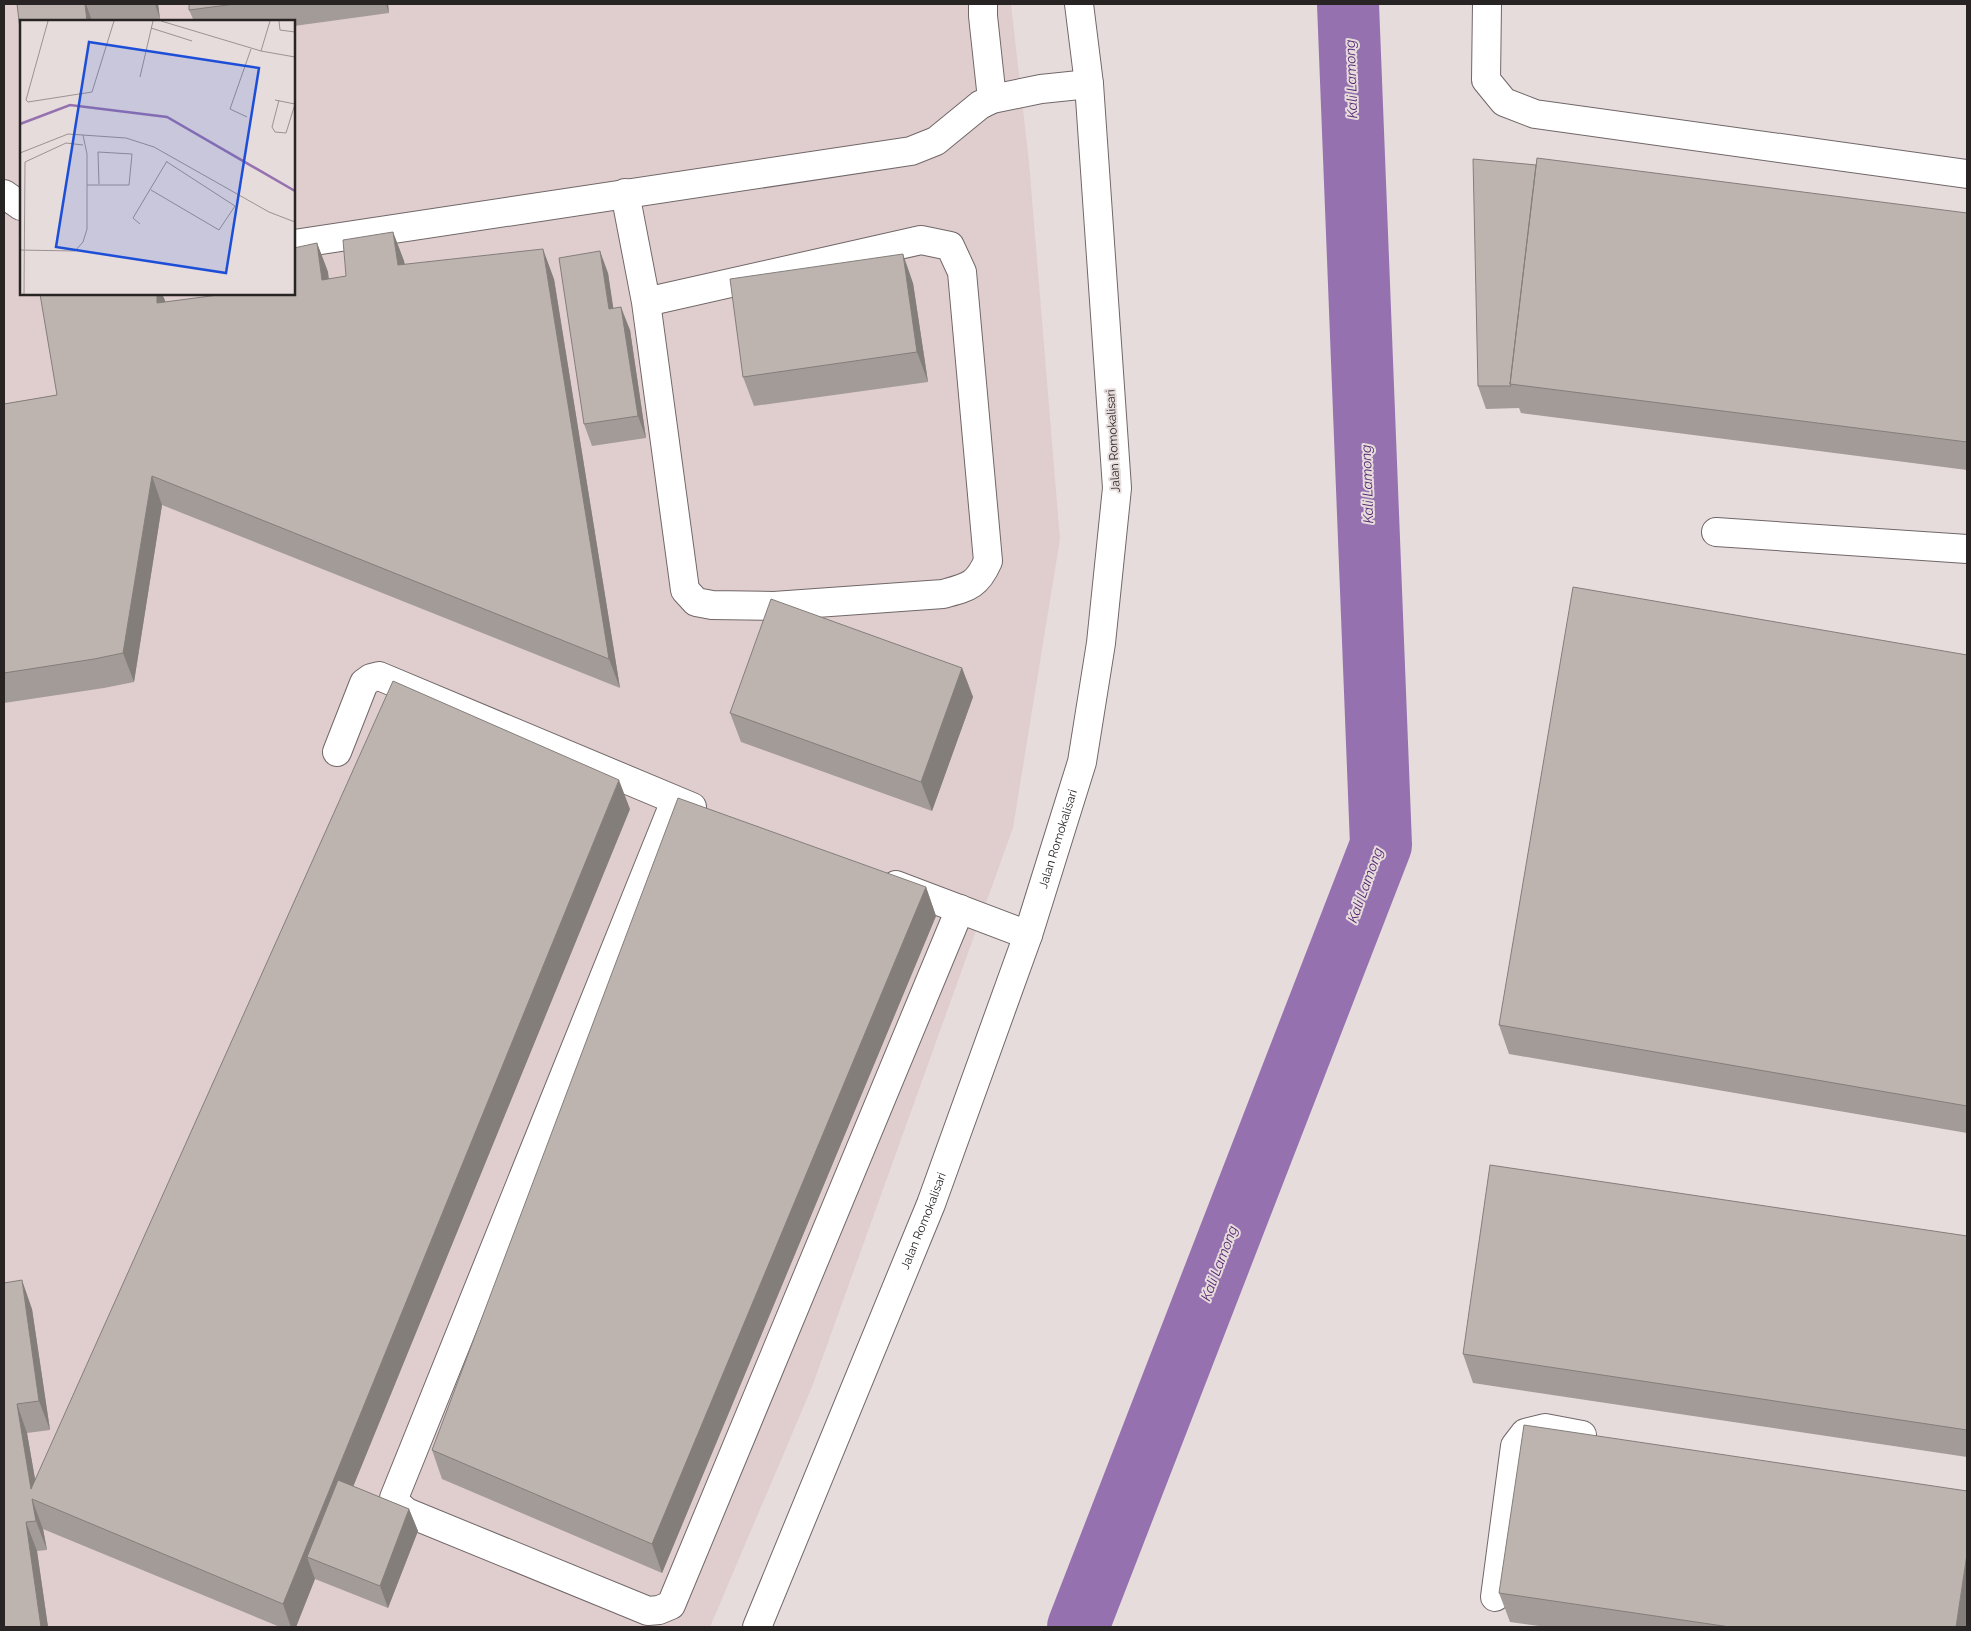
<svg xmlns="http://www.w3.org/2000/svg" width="1971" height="1631" font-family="Raleway,sans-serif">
<rect width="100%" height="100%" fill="#e7dcdc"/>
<path fill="#e0cecf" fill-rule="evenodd" d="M4,4H1011L1029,162L1060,539L1013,828L812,1387L710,1627H4ZM21,21H294V294H21Z"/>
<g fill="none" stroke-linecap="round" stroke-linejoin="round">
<path stroke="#9572af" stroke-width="62" d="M1078,1627L1381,845L1348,4"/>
<g stroke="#716768" stroke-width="30">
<g id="minor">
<path d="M983,4V16L992,99"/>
<path d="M1487,4L1486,80L1504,102L1535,114L1967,174"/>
<path d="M625,193L646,302L685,590L696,602L712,605L774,606L943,594C968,587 977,586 988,561L962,272L950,246L921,240L646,302"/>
<path d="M4,194L21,206"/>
<path d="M294,244L911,151L936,141L980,105L992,99L1041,89L1089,84"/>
<path d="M1716,532L1967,549"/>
<path d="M337,752L364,683L371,678L379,676L692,807"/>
<path d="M675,801L394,1498L396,1503L406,1512L648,1611L659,1610L671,1605L960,909"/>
<path d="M896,885L1028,935"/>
<path d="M1495,1597L1515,1446L1525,1433L1545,1428L1582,1435"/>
<path id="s1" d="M757,1627L931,1204L1028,935L1082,762L1101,643L1117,488L1089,84L1079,4"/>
</g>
</g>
<use href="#minor" stroke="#fff" stroke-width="28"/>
</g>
<path fill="#a39b97" d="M17,4H158L160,19L140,21H21Z
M189,4H388L389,13L294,26V21H194L189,10Z
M1967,213V470L1521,413L1519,408L1486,409L1478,386Z
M393,232L404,261L405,265L554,279L620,688L162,505L134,682L104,688L4,703V404L57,395L165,300V302L294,294L317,243L328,272V279L346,276Z
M608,273L613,309L630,330L646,438L592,446L584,424Z
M913,283L928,382L754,406L743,377Z
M1967,655V1133L1509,1054L1499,1025Z
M962,668L973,697L932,811L741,742L730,713Z
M630,809L353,1486L409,1509L418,1531L388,1608L315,1579L296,1627H280L43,1529L47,1550L37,1551L48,1627H4V1283L32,1309L50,1430L27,1433L35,1479Z
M926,887L936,916L662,1573L442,1479L432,1450Z
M1967,1236V1457L1473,1383L1463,1354Z
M1499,1593L1967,1627H1547L1510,1622Z"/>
<path fill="#847e7b" d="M85,4H86L92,21H87Z
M155,4H158L160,19Z
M386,4H388L389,13Z
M393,232L404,261L409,294L398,265Z
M317,243L328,272L333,309L322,280Z
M543,249L554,279L620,688L609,659Z
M600,251L608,273L617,332L609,309Z
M903,254L913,283L928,382L917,352Z
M157,294H162L165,300L168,332L157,303Z
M621,307L630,330L646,438L638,416Z
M152,476L162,505L134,682L123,653Z
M962,668L973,697L932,811L921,782Z
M619,780L630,809L322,1563L307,1557L315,1579L296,1627H291L283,1604Z
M926,887L936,916L662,1573L652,1544Z
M22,1280L32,1309L50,1430L39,1401Z
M17,1404L27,1433L39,1502L31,1489Z
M32,1499L43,1529L47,1550L36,1521Z
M409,1509L418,1531L388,1608L380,1586Z
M26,1522L37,1551L48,1627H41Z
M1967,1554V1627H1956Z"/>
<path fill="#bdb4b0" stroke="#847e7b" d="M17,4H85L87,21H21V37Z
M189,4H235L189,10Z
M1537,158L1967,213V442L1510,384Z
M1473,159L1536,165L1510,384L1511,386H1478Z
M393,232L398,265L543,249L609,659L152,476L123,653L94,659L4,673V404L57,395L40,294H157V303L226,294H294V248L317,243L322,280L346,276L343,240Z
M600,251L609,309L621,307L638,416L584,424L559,258Z
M903,254L917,352L743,377L730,279Z
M1573,587L1967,655V1106L1499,1025Z
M771,599L962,668L921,782L730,713Z
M393,681L619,780L283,1604L32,1499L36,1521L26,1522L41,1627H4V1283L22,1280L39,1401L17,1404L31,1489Z
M678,798L926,887L652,1544L432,1450Z
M1490,1165L1967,1236V1430L1463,1354Z
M1524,1425L1967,1491V1554L1956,1627H1730L1499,1593Z
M338,1480L409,1509L380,1586L307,1557Z"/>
<g text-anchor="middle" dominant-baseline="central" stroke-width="4" stroke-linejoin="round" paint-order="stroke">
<g font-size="12" fill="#282424" stroke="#e7dcdc">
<text transform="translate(1113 441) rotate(-93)">Jalan Romokalisari</text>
<text stroke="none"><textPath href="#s1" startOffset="844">Jalan Romokalisari</textPath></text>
<text stroke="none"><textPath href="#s1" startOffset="439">Jalan Romokalisari</textPath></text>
</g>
<g font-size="14" font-style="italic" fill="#552772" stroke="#e7dcdc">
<text transform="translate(1351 79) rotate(-92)">Kali Lamong</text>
<text transform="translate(1367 484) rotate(-92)">Kali Lamong</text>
<text transform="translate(1365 885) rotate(-70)">Kali Lamong</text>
<text transform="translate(1219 1263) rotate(-69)">Kali Lamong</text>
</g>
</g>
<g transform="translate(20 20)">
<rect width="275" height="275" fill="#e7dcdc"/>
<path fill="none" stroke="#9572af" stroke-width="2.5" d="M0,104L50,85L147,97L275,171"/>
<path fill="none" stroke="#9b9292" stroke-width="1" d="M28,1L6,80L8,82L72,72L94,1M141,1L241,31L275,37M259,1L260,10L275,12M131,8L172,21M241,31L250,1M120,57L133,1M255,80L275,84M259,80L252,107L255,112L266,113L275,84M227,97L210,89L231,29M0,133L48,114L106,118L134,127L249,192L275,202M67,165H109L112,134L78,132L79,164M131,170L199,210L215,186L147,142M120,204L113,198L147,141M0,230L55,231L63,222L67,209V134L63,115M4,274L5,142L46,123L63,125"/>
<path fill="#1d4ed8" fill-opacity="0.15" stroke="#1d4ed8" stroke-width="2.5" d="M69,22L239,48L206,253L36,227Z"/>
<rect width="275" height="275" fill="none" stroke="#282424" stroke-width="2.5"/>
</g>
<rect width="1971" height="1631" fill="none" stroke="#282424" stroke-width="10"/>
</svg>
